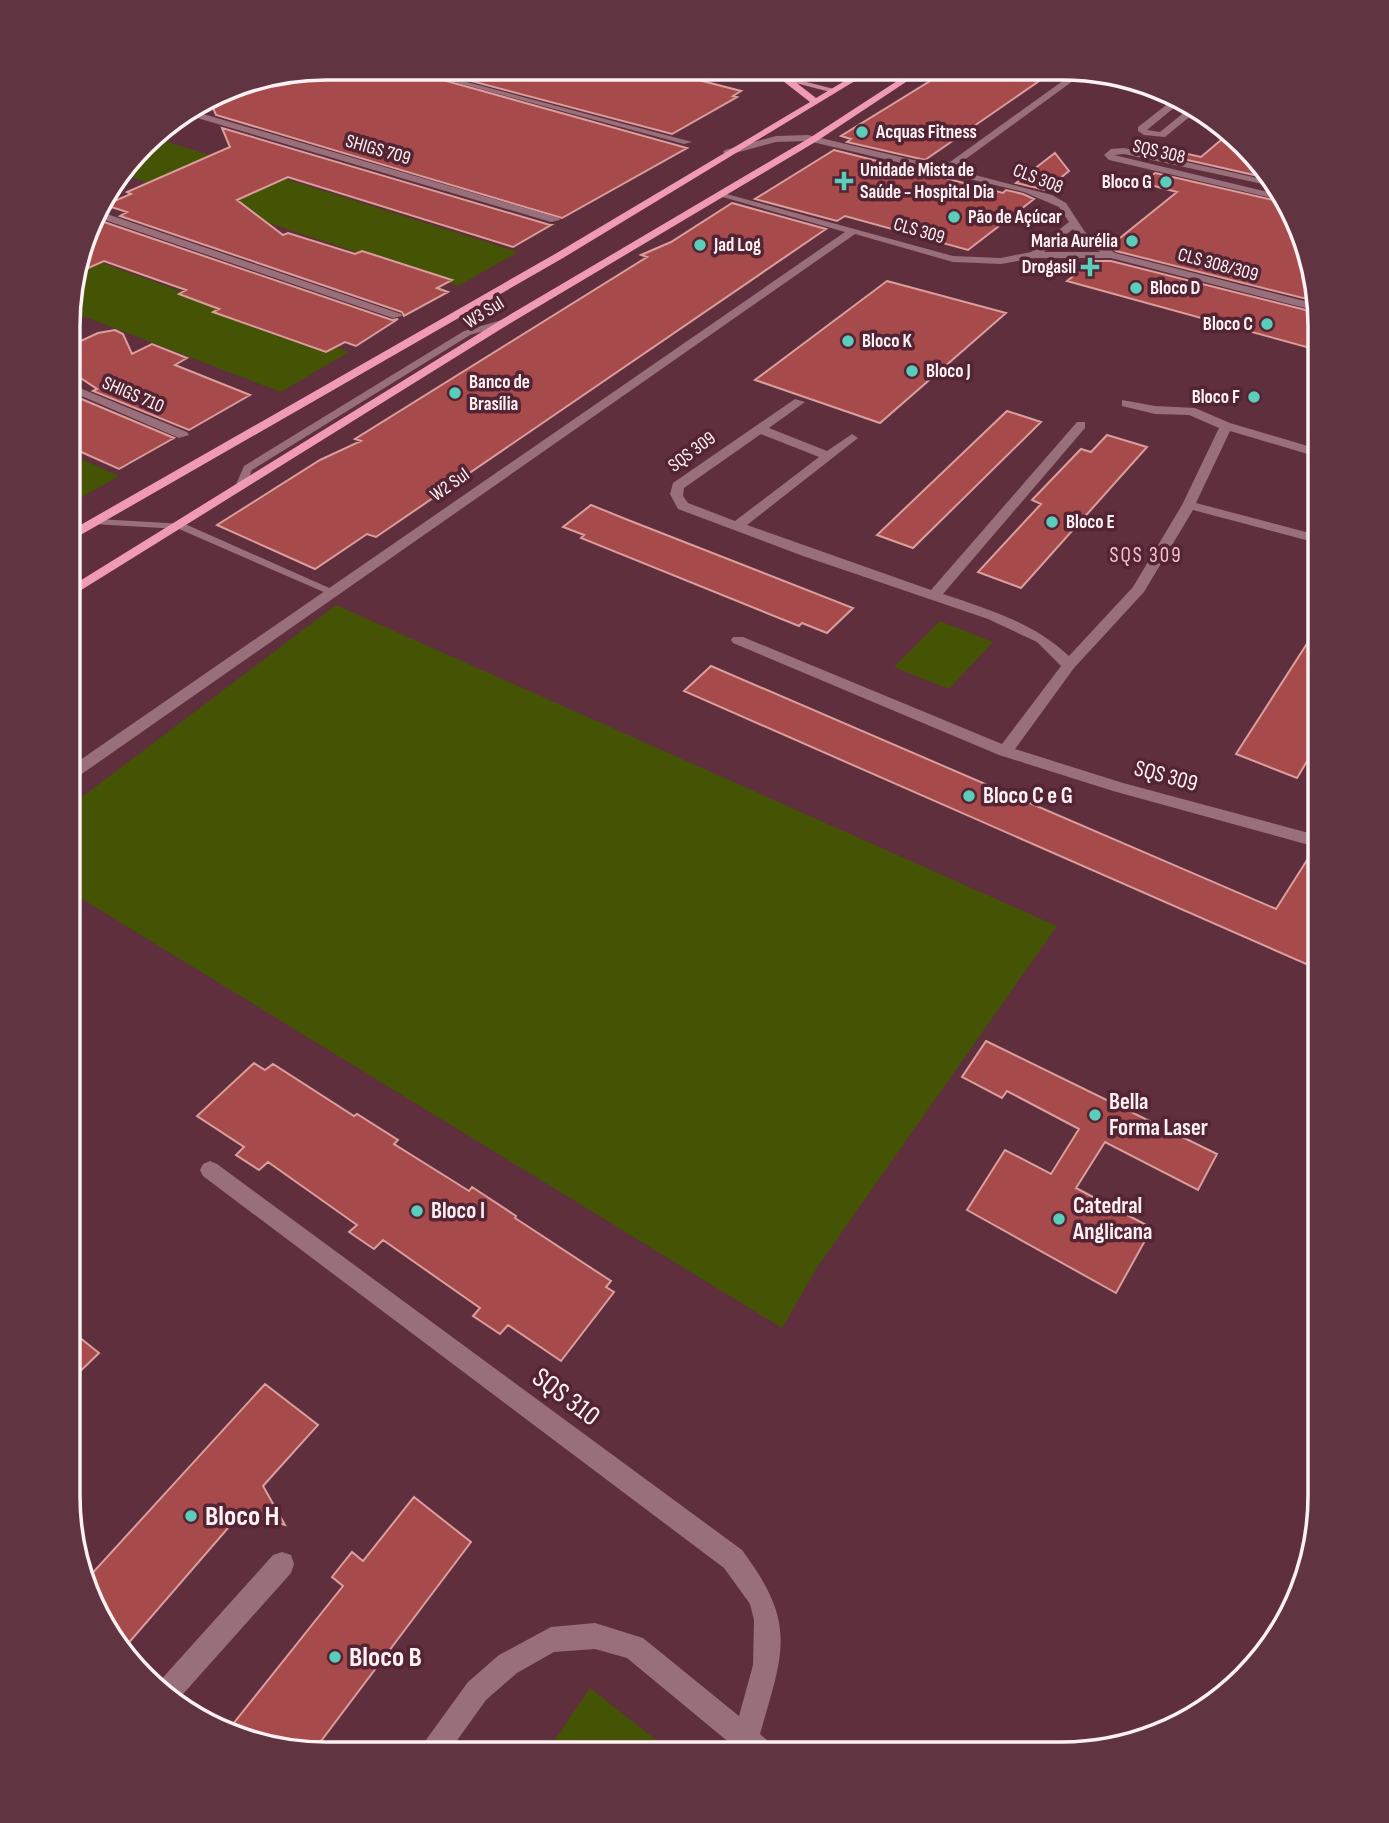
<svg xmlns="http://www.w3.org/2000/svg" width="1389" height="1823" font-family="'Sofia Sans Condensed',sans-serif">
<rect width="100%" height="100%" fill="#5f2f3e"/>
<path fill="#445304" d="M152,137L518,252L458,286L122,174Z
M83,256L349,352L281,392L70,311L71,292Z
M70,454L119,476L70,504Z
M336,605L1057,926L818,1266L782,1328L69,891L70,806Z
M940,621L993,642L949,689L894,667Z
M590,1688L674,1754L546,1753Z"/>
<path fill="#a74a4b" stroke="#da9e9c" stroke-width="2" d="M326,68H400L687,148L562,218L216,115L210,101L243,82Z
M426,69H656L741,91L733,96L737,97L672,134Z
M948,70H1055L925,160L847,142L851,139L841,136Z
M222,128L550,225H551L513,247L288,177L237,200L283,235L288,233L355,254L362,251L452,280L437,288L448,292L404,316L402,312L120,216L127,212L105,205L131,194L127,192L230,147Z
M1221,140H1231L1263,177L1174,157L1179,152L1201,157Z
M834,150L1003,193L1006,190L1023,194L1034,199L968,250L845,216L837,221L755,199Z
M1055,153L1069,171L1045,190L1016,183Z
M1155,173L1286,203L1294,212L1315,301L1116,251L1110,246L1177,192L1143,183Z
M732,203L826,229L376,537L367,534L315,569L217,525L320,460L361,441L355,439L647,257L641,255L671,242Z
M104,222L392,320L398,319L356,346L345,342L326,352L213,312L219,309L179,294L186,290L104,261L77,273L92,228Z
M1092,261H1111L1318,313L1321,351L1067,281Z
M887,281L1006,313L880,423L755,380Z
M115,330L123,334L132,354L152,344L187,358L175,365L250,395L189,430L93,391L97,389L70,371V346L98,333Z
M79,398L174,438L119,469L70,447V403Z
M1007,411L1041,422L913,548L877,535Z
M1107,435L1147,447L1021,588L978,572L1041,504L1032,500L1081,449L1091,452Z
M591,505L628,520L853,608L827,633L802,623L799,626L581,538L584,535L563,527Z
M1321,622V738L1297,778L1236,754Z
M711,666L1276,909L1314,849L1320,850V970L684,691Z
M986,1041L1217,1154L1198,1190L1105,1142L1076,1188L1152,1228L1116,1293L967,1210L1005,1150L1051,1174L1079,1129L1007,1091L1002,1098L962,1077Z
M254,1063L265,1070L273,1064L354,1116L357,1114L398,1140L394,1144L469,1191L472,1187L516,1216L515,1218L611,1281L606,1287L614,1292L561,1361L508,1325L500,1334L473,1316L480,1308L383,1240L374,1249L349,1232L357,1225L268,1162L259,1170L236,1155L244,1147L197,1116Z
M69,1329L99,1353L68,1383L69,1354Z
M265,1384L318,1425L263,1486L285,1525L241,1513L126,1646L95,1611L87,1579Z
M414,1497L471,1542L312,1753H293L229,1729L343,1586L332,1577L352,1552L363,1561Z"/>
<g fill="none" stroke-linecap="round" stroke-linejoin="round">
<path fill="#996f7b" fill-rule="evenodd" d="M505,319L509,322L508,324L470,335L252,470L244,489L240,490L235,487L244,466L464,331Z
M97,519L185,524L336,591L334,593H326L179,529L93,524V520Z"/>
<path fill="#996f7b" fill-rule="evenodd" d="M402,68L418,69L692,142L684,144Z
M1174,99L1181,102L1147,130L1160,132L1192,106L1199,109L1165,137L1144,135L1138,131V127Z
M193,111L559,218L560,220L551,222L187,115Z
M1124,148L1266,180L1272,186L1124,154L1114,155L1280,195L1285,201L1109,160L1104,155L1111,149Z
M98,211L401,314L402,316L393,318L96,217Z
M70,384L187,432L189,435L179,438L70,391Z
M795,399L805,402L769,428L827,451L852,434L858,438L747,525L931,590L1077,422H1085V428L943,594C990,610 1032,622 1069,656L1133,587L1182,505L1219,428L1189,415L1155,414L1122,406V400L1155,406L1195,408L1230,423L1321,450V458L1230,431L1196,503L1321,536V544L1193,510L1144,592L1074,668L1015,749L1123,783L1320,836V848L1113,791L999,755L733,643L731,640L733,637H743L1002,744L1061,666L1037,642L988,619L803,556L678,509L670,494L673,483ZM761,434L819,457L735,521L688,503L683,496L684,488Z
M210,1161L217,1164L742,1550C797,1624 784,1650 760,1734L773,1745L777,1754H743L627,1658L595,1649L554,1652L517,1673L486,1700L448,1753H419L423,1744L468,1682L499,1655L551,1627L595,1623L643,1638L739,1716L753,1665L754,1620L750,1604L724,1568L203,1176L200,1170L203,1164Z
M282,1552L291,1555L294,1564L291,1573L175,1703L158,1683L273,1555Z"/>
<path fill="#996f7b" fill-rule="evenodd" d="M1078,70H1088L952,169L1052,195L1066,203L1085,232L1115,253L1316,304L1317,311L1111,258H1034L1001,264L953,262L855,234L76,778L70,779V767L845,232L719,196V192L953,256L1001,258L1031,252L1069,222L1059,207L1024,192L808,141L776,142L728,155L723,152L725,150L776,136L808,135L943,167ZM1073,229L1077,236L1100,252H1044Z"/>
<path fill="#ca889b" fill-rule="evenodd" d="M742,69L759,70L838,90L834,93Z
M799,70H813L855,80L851,83Z"/>
<path fill="#f09bb3" fill-rule="evenodd" d="M863,70H873L563,258L70,541V531L555,254L810,102L783,81V77H789L816,98Z
M914,70H924L817,141L509,324L70,597V587L501,320L811,137Z"/>
</g>
<g fill="#5bcebb" stroke="#532433" stroke-width="2.5">
<circle cx="862" cy="132" r="7"/>
<path d="M840.5 170.5h7v7h7v7h-7v7h-7v-7h-7v-7h7z"/>
<circle cx="1166" cy="182" r="7"/>
<circle cx="954" cy="217" r="7"/>
<circle cx="1132" cy="241" r="7"/>
<circle cx="700" cy="245" r="7"/>
<path d="M1086.5 256.5h7v7h7v7h-7v7h-7v-7h-7v-7h7z"/>
<circle cx="1136" cy="288" r="7"/>
<circle cx="1267" cy="324" r="7"/>
<circle cx="848" cy="341" r="7"/>
<circle cx="912" cy="371" r="7"/>
<circle cx="455" cy="393" r="7"/>
<circle cx="1254" cy="397" r="7"/>
<circle cx="1052" cy="522" r="7"/>
<circle cx="969" cy="796" r="7"/>
<circle cx="1095" cy="1115" r="7"/>
<circle cx="417" cy="1211" r="7"/>
<circle cx="1059" cy="1219" r="7"/>
<circle cx="191" cy="1516" r="7"/>
<circle cx="335" cy="1657" r="7"/>
</g>
<g text-anchor="middle" dominant-baseline="central" stroke-width="7" stroke-linejoin="round" paint-order="stroke">
<g font-size="19" font-weight="bold" fill="#fef1f4" stroke="#532433" text-anchor="start">
<text x="876" y="132">Acquas Fitness</text>
<text x="860" y="170">Unidade Mista de<tspan x="860" dy="22">Saúde - Hospital Dia</tspan></text>
<text x="1152" y="182" text-anchor="end">Bloco G</text>
<text x="968" y="217">Pão de Açúcar</text>
<text x="1118" y="241" text-anchor="end">Maria Aurélia</text>
<text x="714" y="245">Jad Log</text>
<text x="1076" y="267" text-anchor="end">Drogasil</text>
<text x="1150" y="288">Bloco D</text>
<text x="1253" y="324" text-anchor="end">Bloco C</text>
<text x="862" y="341">Bloco K</text>
<text x="926" y="371">Bloco J</text>
<text x="469" y="382">Banco de<tspan x="469" dy="22">Brasília</tspan></text>
<text x="1240" y="397" text-anchor="end">Bloco F</text>
<text x="1066" y="522">Bloco E</text>
</g>
<g font-size="19" fill="#fef1f4" stroke="#532433">
<text transform="translate(378 150) rotate(16)">SHIGS 709</text>
<text transform="translate(1159 152) rotate(13)">SQS 308</text>
<text transform="translate(1038 179) rotate(21)">CLS 308</text>
<text transform="translate(919 231) rotate(16)">CLS 309</text>
<text transform="translate(1218 265) rotate(15)">CLS 308/309</text>
<text transform="translate(484 313) rotate(-32)">W3 Sul</text>
<text transform="translate(133 395) rotate(23)">SHIGS 710</text>
<text transform="translate(692 452) rotate(-37)">SQS 309</text>
<text transform="translate(450 485) rotate(-35)">W2 Sul</text>
</g>
<g font-size="21" letter-spacing="2" fill="#fcc0d0" stroke="#532433">
<text x="1146" y="555">SQS 309</text>
</g>
<g font-size="23" fill="#fef1f4" stroke="#532433">
<text transform="translate(1166 776) rotate(15)">SQS 309</text>
</g>
<g font-size="23" font-weight="bold" fill="#fef1f4" stroke="#532433" text-anchor="start">
<text x="983" y="796">Bloco C e G</text>
<text x="1109" y="1102">Bella<tspan x="1109" dy="26">Forma Laser</tspan></text>
<text x="1073" y="1206">Catedral<tspan x="1073" dy="26">Anglicana</tspan></text>
<text x="431" y="1211">Bloco I</text>
</g>
<g font-size="28" fill="#fef1f4" stroke="#532433">
<text transform="translate(566 1397) rotate(37)">SQS 310</text>
</g>
<g font-size="28" font-weight="bold" fill="#fef1f4" stroke="#532433" text-anchor="start">
<text x="205" y="1516">Bloco H</text>
<text x="349" y="1657">Bloco B</text>
</g>
</g>
<path d="M0 0H1389V1823H0ZM326 80H1062A246 246 0 0 1 1308 326V1496A246 246 0 0 1 1062 1742H326A246 246 0 0 1 80 1496V326A246 246 0 0 1 326 80Z" fill="#613442" fill-rule="evenodd"/>
<path fill="none" stroke="#fef1f4" stroke-width="3.5" d="M326 80H1062A246 246 0 0 1 1308 326V1496A246 246 0 0 1 1062 1742H326A246 246 0 0 1 80 1496V326A246 246 0 0 1 326 80Z"/>
</svg>
